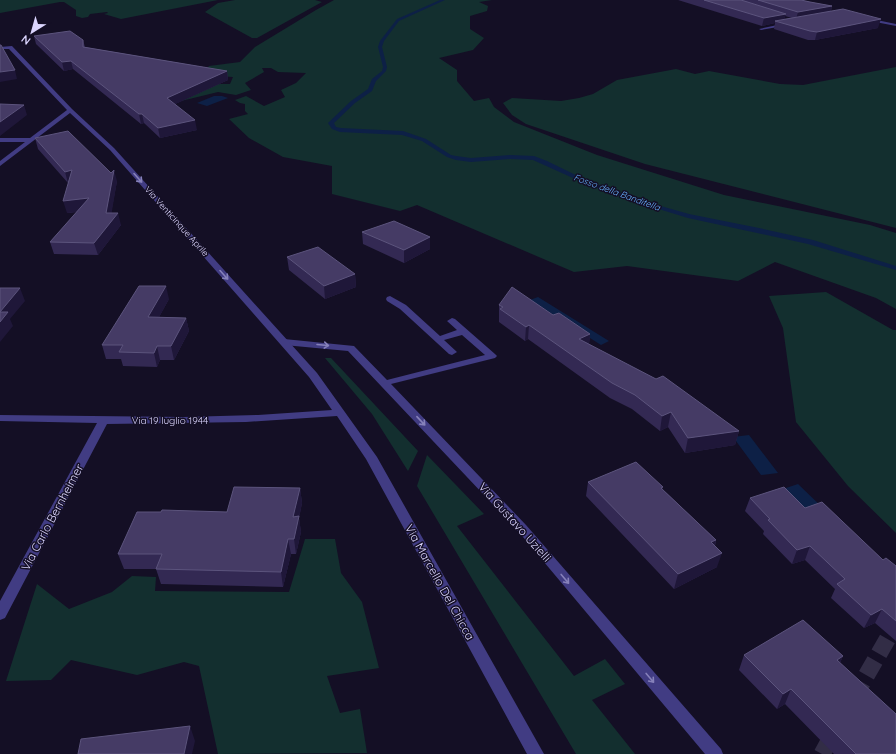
<svg xmlns="http://www.w3.org/2000/svg" width="896" height="754" font-family="Quicksand,sans-serif">
<rect width="100%" height="100%" fill="#140f25"/>
<path fill="#132f2f" d="M0,0H218L121,19L104,14L108,13L107,12L90,14L88,17L82,18L76,16V10L64,2H60L0,13Z
M235,0H315L322,2L257,38H252L205,12L218,3Z
M334,0H492L479,2L488,6L487,11L470,16V29L484,38L473,50L439,58L457,70V81L474,101L489,98L494,107L514,122L597,155L724,195L870,225L896,233V309L876,298L775,262L738,281L627,266L574,272L417,205L400,211L332,194V166L283,157L249,138L229,119L248,114L245,111V104L240,103L235,100L246,96L264,106L285,97L281,90L296,83L306,73L278,72L271,68H262L264,72L245,83L251,90L236,95L218,92L181,101L172,94L207,84H230L233,77L202,75L209,66L240,62L255,47L316,10Z
M896,67V228L645,164L526,124L512,115L503,103L512,98L561,101L579,98L593,94L617,80L676,69L695,74L709,71L780,84L803,85Z
M826,292L893,330H896V533L848,486L796,422L783,328L769,296Z
M325,358H331L418,451L408,471L372,414Z
M427,455L484,514L457,526L574,676L605,659L625,684L592,700L635,754H576L417,486Z
M305,539H335L341,573L362,602L379,668L327,676L340,713L360,709L367,753L218,754L199,666L184,662L137,675L71,660L51,680L6,681L37,584L69,609L112,592L132,576L156,577L155,591L289,592Z"/>
<path fill="#0d2046" d="M214,96H222L228,98L207,106L197,103Z
M538,297L609,341L601,345L530,300Z
M749,435L778,473L761,475L733,437Z
M798,484L824,509L809,514L783,489Z"/>
<g fill="none" stroke-linecap="round" stroke-linejoin="round">
<path fill="#0d2046" fill-rule="evenodd" d="M440,0H445L399,21L384,41L382,47L387,67L386,71L376,81L372,91L355,103L334,123L336,127L341,128L403,131L426,139L451,155L456,156L471,158L510,155L534,156L547,161L588,181L643,201L689,214L759,228L813,240L896,266V270L808,244L688,218L639,203L584,183L533,160L510,159L471,162L456,160L447,157L422,141L402,135L340,132L332,129L328,123L329,122L351,101L368,89L372,79L382,71L383,67L378,47L380,41L397,19Z"/>
<path stroke="#322d46" stroke-width="17" stroke-dasharray="17 8" stroke-linecap="butt" d="M854,697L896,624
M822,754L834,732"/>
<path fill="#413c83" fill-rule="evenodd" d="M787,23L789,25L761,30L759,29Z
M390,296L406,305L440,336L457,330L447,321L452,318L455,319L495,354L497,356L495,358L391,384L526,525L721,749L723,754H705L518,531L348,351L284,345L279,342L284,339L354,346L387,380L485,355L462,335L444,340L457,352L452,355L449,354L400,309L387,301L386,299L387,297Z"/>
<path fill="#413c83" fill-rule="evenodd" d="M867,18L896,24V26L865,20Z
M12,46L72,109L114,148L317,373L377,457L544,754H527L366,459L337,416L246,422L107,424L5,618L0,620V601L97,423L0,421V415L184,417L258,415L332,410L309,377L110,150L70,113L0,166V161L25,142H0V138H30L67,110L9,49H0V47Z"/>
</g>
<path fill="#332953" fill-rule="evenodd" d="M678,0H801L810,2L832,6L831,11L878,28L815,40H808L774,29L775,23L762,26ZM785,16L792,18L784,19Z
M34,36L83,40L85,47L227,71L228,80L175,104L197,130L160,138L144,123L141,124L73,69L64,71L36,44Z
M35,138L117,181L111,213L121,225L98,255L54,254L50,242L77,212L67,213L68,183L38,149Z
M362,232L430,237V249L404,263L363,244Z
M287,257L355,274L356,287L325,299L289,270Z
M169,299L159,317L186,318L189,331L174,360H160L157,367L123,366L121,359H106L102,345Z
M499,305L553,315L590,334L589,344L739,431L735,445L685,453L668,427L660,431L632,409L610,398L528,339L525,341L499,322Z
M588,482L663,487L662,489L716,540L715,546L717,567L674,589L586,496Z
M300,488L302,503L299,518L301,532L296,554H291L283,587L161,584L156,569H124L118,554L161,512H227Z
M750,498L805,508L883,560L896,566V641L875,623L864,628L831,598L835,589L805,560L792,564L763,534L764,531L745,511Z
M744,655L843,656L840,663L896,754H834L785,704L777,709L739,670Z"/>
<path fill="#1f1739" d="M832,6L830,14L796,19L798,12Z
M786,14L784,22L775,21V23L762,26L764,18Z
M881,19L878,28L815,40L817,32Z
M71,61L73,69L64,71L62,62Z
M15,70L17,79L0,82V72Z
M227,71L228,80L169,107L167,98Z
M24,105L27,115L0,136V122Z
M139,114H142L144,123L141,124Z
M195,120L197,130L160,138L158,128Z
M72,170L68,183L65,172Z
M114,170L117,181L110,223L118,213L121,225L98,255L94,243L106,213Z
M89,198L92,210L67,213L63,201Z
M430,237V249L404,263V250Z
M355,274L356,287L325,299L324,286Z
M166,286L169,299L152,330L148,317Z
M20,288L25,301L10,319L13,326L0,342V312Z
M186,318L189,331L174,360L171,346Z
M529,325L528,339L525,341L526,327Z
M590,334L589,347L579,339Z
M157,346L160,360L157,367L154,353Z
M671,412L668,427L660,431L662,416Z
M739,431L735,445L685,453L688,438Z
M300,488L302,503L299,518L301,532L296,554L294,539L293,517Z
M288,539L291,554L283,587L281,572Z
M716,540L712,554L711,542Z
M810,546L805,560L792,564L797,550Z
M722,553L717,567L674,589L678,574Z
M882,609L875,623L864,628L871,615Z
M843,656L836,671L837,660Z
M791,689L785,704L777,709L783,694Z
M190,726L195,741L192,754H184Z"/>
<path fill="#453b65" stroke="#5c547d" d="M704,0H741L786,14L764,18Z
M758,0H801L810,2L832,6L798,12Z
M843,9L881,19L817,32L810,31L775,21Z
M70,31L83,40V47L227,71L167,98L195,120L158,128L142,114H139L71,61L62,62L34,36Z
M0,45H1L15,70L0,72Z
M0,104L24,105L0,122Z
M68,131L111,173L114,170L106,213H118L94,243L50,242L89,198L63,201L72,170L65,172L35,138Z
M394,221L430,237L404,250L362,232Z
M318,247L355,274L324,286L287,257Z
M139,286H166L148,317L186,318L171,346H157L154,353L119,352L123,345H102Z
M512,287L553,315L559,313L590,334L579,339L656,379L663,376L739,431L688,438L671,412L662,416L635,395L612,383L529,325L526,327L500,309L503,307L499,305Z
M0,288H20L0,312H8L0,322Z
M636,462L663,487L661,488L716,540L711,542L722,553L678,574L588,482Z
M234,487L300,488L293,517L299,516L294,539H288L281,572L156,569L162,554H118L137,512H161L162,510L227,512Z
M784,487L805,508L822,502L883,560L886,558L896,566V621L882,609L871,615L837,584L845,579L810,546L797,550L768,520L770,519L750,498Z
M803,620L843,656L837,660L896,714V754H856L791,689L783,694L744,655Z
M190,726L184,754H78L81,739Z"/>
<defs><path id="oneway-shaft" d="M-6 0H5M1.5-3L5.5 0L1.5 3" fill="none" stroke-width="1.6" stroke-linecap="round" stroke-linejoin="round"/></defs>
<g stroke="#8681ba">
<use href="#oneway-shaft" transform="translate(138 178) rotate(48)"/>
<use href="#oneway-shaft" transform="translate(224 275) rotate(48)"/>
<use href="#oneway-shaft" transform="translate(323 345) rotate(5)"/>
<use href="#oneway-shaft" transform="translate(421 421) rotate(47)"/>
<use href="#oneway-shaft" transform="translate(565 579) rotate(50)"/>
<use href="#oneway-shaft" transform="translate(650 678) rotate(50)"/>
</g>
<g text-anchor="middle" dominant-baseline="central" stroke-width="3" stroke-linejoin="round" paint-order="stroke">
<g font-size="9" font-style="italic" fill="#65b0fc" stroke="#140f25">
<text transform="translate(617 192) rotate(20)">Fosso della Banditella</text>
</g>
<g font-size="9" fill="#dbd5fe" stroke="#140f25">
<text transform="translate(177 221) rotate(48)">Via Venticinque Aprile</text>
</g>
<g font-size="10" fill="#dbd5fe" stroke="#140f25">
<text x="170" y="420">Via 19 luglio 1944</text>
</g>
<g font-size="12" fill="#dbd5fe" stroke="#140f25">
<text transform="translate(52 517) rotate(-62)">Via Carlo Bernheimer</text>
<text transform="translate(515 522) rotate(48)">Via Gustavo Uzielli</text>
<text transform="translate(440 582) rotate(61)">Via Marcello Del Chicca</text>
</g>
</g>
<g transform="translate(32 32) rotate(217)" stroke="#140f25" stroke-width="3" paint-order="stroke">
<path d="M0-3L7 15L0 10L-7 15Z" fill="#dbd5fe"/>
<text y="-6" font-size="11" font-weight="bold" text-anchor="middle" fill="#dbd5fe">N</text>
</g>
</svg>
